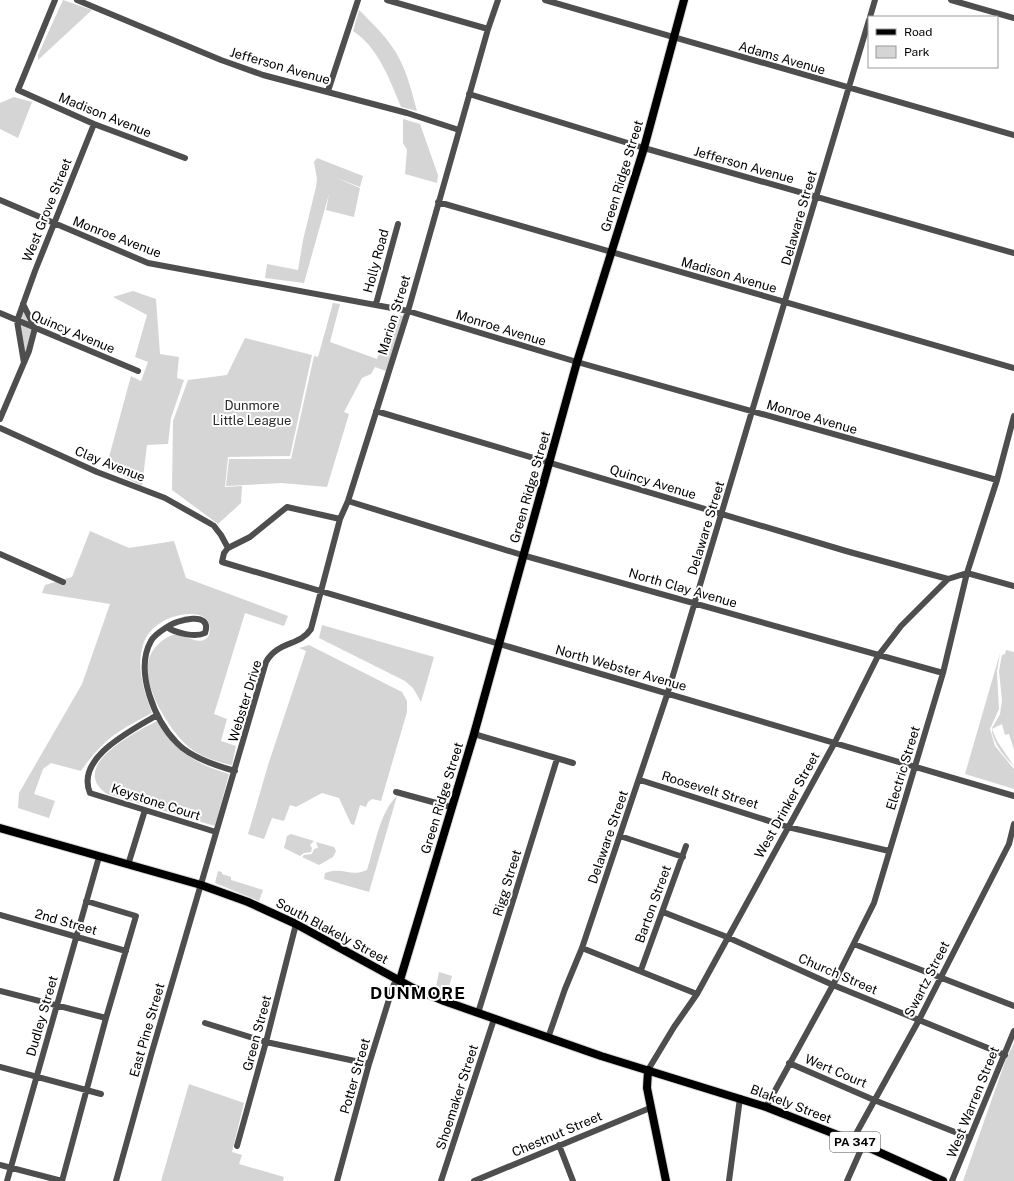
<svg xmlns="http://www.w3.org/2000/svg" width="1014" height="1181" font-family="'Public Sans',sans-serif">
<rect width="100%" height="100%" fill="#fff"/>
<path fill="#d5d5d5" d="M63,0L92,10L38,60V55Z
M359,10C373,24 390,40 399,58C408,75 412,93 417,111L401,107C390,80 378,47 353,31Z
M14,97L32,102L18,138L0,129V103Z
M403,119L420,124L438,175L437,183L405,174L407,150L403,143Z
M317,158L363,176L360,187L334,177L360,188L354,217L326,210L329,194L304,283L265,278L267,264L298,270L303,240L316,187L317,179L314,162Z
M133,291L156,299L160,354L179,357L177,378L184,380L171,418L168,444L147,445L142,486L106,468L131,376L141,381L148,362L135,357L147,315L113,297Z
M333,303L340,304L330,342L377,359L393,314L404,316L386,371L375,367L371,374L362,378L344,412L349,414L327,487L282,483L226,486L229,459H291L314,356L318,357Z
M23,304L35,328L24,363L17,321Z
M245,338L312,355L290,456L228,457L225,487L242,486L241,503L218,524L172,490L173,421L188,380L227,375Z
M90,531L129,548L174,541L186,578L288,616L284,626L245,613L214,714L227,719L221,741L236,746L232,765C217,762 201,757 190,748C169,731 133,675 154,649C159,643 165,637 173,635C184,633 202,649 209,635C210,631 210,626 209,623C202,608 172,615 162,622C153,627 146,635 143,645C136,668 144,691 152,713C118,731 104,738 81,771L51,763L43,769L34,794L55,801L49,818L18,808L19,793L82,684L110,604L42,593L45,585L72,577Z
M322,625L434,657L421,702L413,688L405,681L319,638Z
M309,645L402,692L407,701V712L381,801L372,799L368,802L366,807L360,805L354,825L351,824L339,798L322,793L296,807L290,805L284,821L272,818L264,839L248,834L269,762L306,651L299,648Z
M1006,650L1014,652V750L1009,734L1005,735L1002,724L992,729L997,741L1014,766C1005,758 991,741 992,728L1000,714L1002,700L999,671L1002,655L1005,654Z
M1000,653L997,672L999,709L990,729L995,746L1014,769V789L965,774Z
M157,721C176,752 196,764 229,774L215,826L107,794C67,766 136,732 157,721Z
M397,796L369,892L324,879L325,873C344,866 349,878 367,870C374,849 380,811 397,796Z
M291,834L314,841L310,845L312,848L311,852L304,853L300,856L284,848L287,836Z
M316,842L334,847L336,851L333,857L319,865L302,857L304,855L312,854L314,849L318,848Z
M218,871L222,872V874L231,877V880L263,890L259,901L215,883Z
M439,972L452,976L448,991L451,992L450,997L435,991Z
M1014,1043V1181H963L1006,1059Z
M189,1084L244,1103L232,1152L242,1155L239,1164L284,1177L283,1181H161Z"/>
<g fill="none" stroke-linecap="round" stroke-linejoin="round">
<g stroke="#dbdbdb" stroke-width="10">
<path id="major" d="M0,828L201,885L248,902L296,924L413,988L444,1001L601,1056L766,1107L863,1145L943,1181
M400,980L474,734L577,362L644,148L684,0
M648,1070L647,1088L666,1181"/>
</g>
<path stroke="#4e4e4e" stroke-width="6" d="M55,0L18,90L94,124L185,158
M77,0L221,60L263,75L407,113L459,130
M387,0L488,29
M545,0L1014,135
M951,0L1014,18
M870,17L875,0
M328,91L358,0
M469,94L644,148L1014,253
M0,200L148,263L408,311L577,362L997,480
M438,202L1014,368
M376,304L398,224
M0,313L138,371
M24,363L17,321L35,271L94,124
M376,411L846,551L948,579
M0,419L29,351L35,328L23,304
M0,428L97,472L165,498L211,524
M348,501L522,555L943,673
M340,519L287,507L250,537L228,548L224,553L222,562L1014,796
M214,526L221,535L228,548
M0,554L63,582
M967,573L1014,586
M167,627C176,620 213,610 205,633C196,638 175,633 167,627C161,631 154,635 151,641C134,671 155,721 177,743C190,757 217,766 235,771
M157,715C133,730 75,757 90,793L216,832
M474,734L573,763
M640,780L788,827L889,851
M396,792L451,807
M620,836L683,857
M128,865L145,810
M663,912L727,937L833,985L1005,1055
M0,915L126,951
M854,944L1014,1006
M582,948L697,994
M641,970L686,846
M0,991L106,1018
M478,1013L557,759
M205,1023L266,1042L369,1064
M548,1038L565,989L582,948L668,692L869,20
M789,1063L874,1100L970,1138
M0,1067L101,1094
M648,1070L674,1027L697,994L835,742L878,656L901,626L948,579L967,573
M766,1107L833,985L874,903L943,673L967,573L997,480L1014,416
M852,1141L919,1020L1009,844L1014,824
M559,1145L573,1181
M237,1146L266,1042L296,924
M0,1165L62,1181
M7,1181L99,857
M62,1181L106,1018L136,916L86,901
M116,1181L151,1055L266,662C278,641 300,646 311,629L340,519L348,501L408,311L488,29L498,0
M337,1181L369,1064L391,993L394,984L400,980
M441,1181L494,1019
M474,1181L650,1108
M729,1181L740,1098
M847,1181L863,1145
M952,1181L1014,1031"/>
<use href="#major" stroke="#000" stroke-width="8"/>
</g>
<g text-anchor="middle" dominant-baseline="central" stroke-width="4" stroke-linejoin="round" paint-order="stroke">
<rect fill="#fff" stroke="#4c4c4c" stroke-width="1" x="830" y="1132" width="50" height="20" rx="3"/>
<g font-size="12" font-weight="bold" fill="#000">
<text x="855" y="1142">PA 347</text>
</g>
<g font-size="13" fill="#000" stroke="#fff">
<text transform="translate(782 58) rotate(16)">Adams Avenue</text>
<text transform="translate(280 66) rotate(16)">Jefferson Avenue</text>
<text transform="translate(105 115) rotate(22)">Madison Avenue</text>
<text transform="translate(744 165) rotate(16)">Jefferson Avenue</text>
<text transform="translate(622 176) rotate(-73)">Green Ridge Street</text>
<text transform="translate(47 210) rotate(-68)">West Grove Street</text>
<text transform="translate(799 218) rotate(-74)">Delaware Street</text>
<text transform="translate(117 237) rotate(21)">Monroe Avenue</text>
<text transform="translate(376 261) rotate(-75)">Holly Road</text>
<text transform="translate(729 275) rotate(16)">Madison Avenue</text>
<text transform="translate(394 315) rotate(-73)">Marion Street</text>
<text transform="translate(501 328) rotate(17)">Monroe Avenue</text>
<text transform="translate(73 332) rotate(23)">Quincy Avenue</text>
<text transform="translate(812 417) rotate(16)">Monroe Avenue</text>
<text transform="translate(110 464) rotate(22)">Clay Avenue</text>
<text transform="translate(653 482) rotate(17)">Quincy Avenue</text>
<text transform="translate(530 487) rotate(-74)">Green Ridge Street</text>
<text transform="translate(706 528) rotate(-73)">Delaware Street</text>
<text transform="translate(683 588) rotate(16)">North Clay Avenue</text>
<text transform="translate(621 668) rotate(16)">North Webster Avenue</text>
<text transform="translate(245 701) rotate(-73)">Webster Drive</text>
<text transform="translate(903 768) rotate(-73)">Electric Street</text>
<text transform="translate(710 790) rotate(17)">Roosevelt Street</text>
<text transform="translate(442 798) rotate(-73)">Green Ridge Street</text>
<text transform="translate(156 802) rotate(18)">Keystone Court</text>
<text transform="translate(787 805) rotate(-61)">West Drinker Street</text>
<text transform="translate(608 837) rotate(-71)">Delaware Street</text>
<text transform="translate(507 883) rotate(-73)">Rigg Street</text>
<text transform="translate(653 904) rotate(-70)">Barton Street</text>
<text transform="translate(66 922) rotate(16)">2nd Street</text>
<text transform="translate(332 931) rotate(28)">South Blakely Street</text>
<text transform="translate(838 974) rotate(23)">Church Street</text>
<text transform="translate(927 979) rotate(-63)">Swartz Street</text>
<text transform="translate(42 1016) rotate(-74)">Dudley Street</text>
<text transform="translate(147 1030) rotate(-74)">East Pine Street</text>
<text transform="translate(257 1033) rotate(-75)">Green Street</text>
<text transform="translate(836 1071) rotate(23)">Wert Court</text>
<text transform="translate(355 1076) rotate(-74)">Potter Street</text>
<text transform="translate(457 1097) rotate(-72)">Shoemaker Street</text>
<text transform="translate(973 1102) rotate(-68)">West Warren Street</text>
<text transform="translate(791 1104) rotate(21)">Blakely Street</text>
<text transform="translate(557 1134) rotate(-23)">Chestnut Street</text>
</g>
<g font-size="13" fill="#2c2c2c" stroke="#fff">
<text x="252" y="405">Dunmore<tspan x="252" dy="15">Little League</tspan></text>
</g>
<g font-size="17" font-weight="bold" letter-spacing="1" fill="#000" stroke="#fff">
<text x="418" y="993">DUNMORE</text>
</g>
</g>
<rect x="868" y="16" width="130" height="52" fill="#ffffff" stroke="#999999"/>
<rect x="876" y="29" width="20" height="6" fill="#000000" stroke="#999999"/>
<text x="904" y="36" font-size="12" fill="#000000">Road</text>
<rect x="876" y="46" width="20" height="12" fill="#d5d5d5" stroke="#999999"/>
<text x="904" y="56" font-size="12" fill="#000000">Park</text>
</svg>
